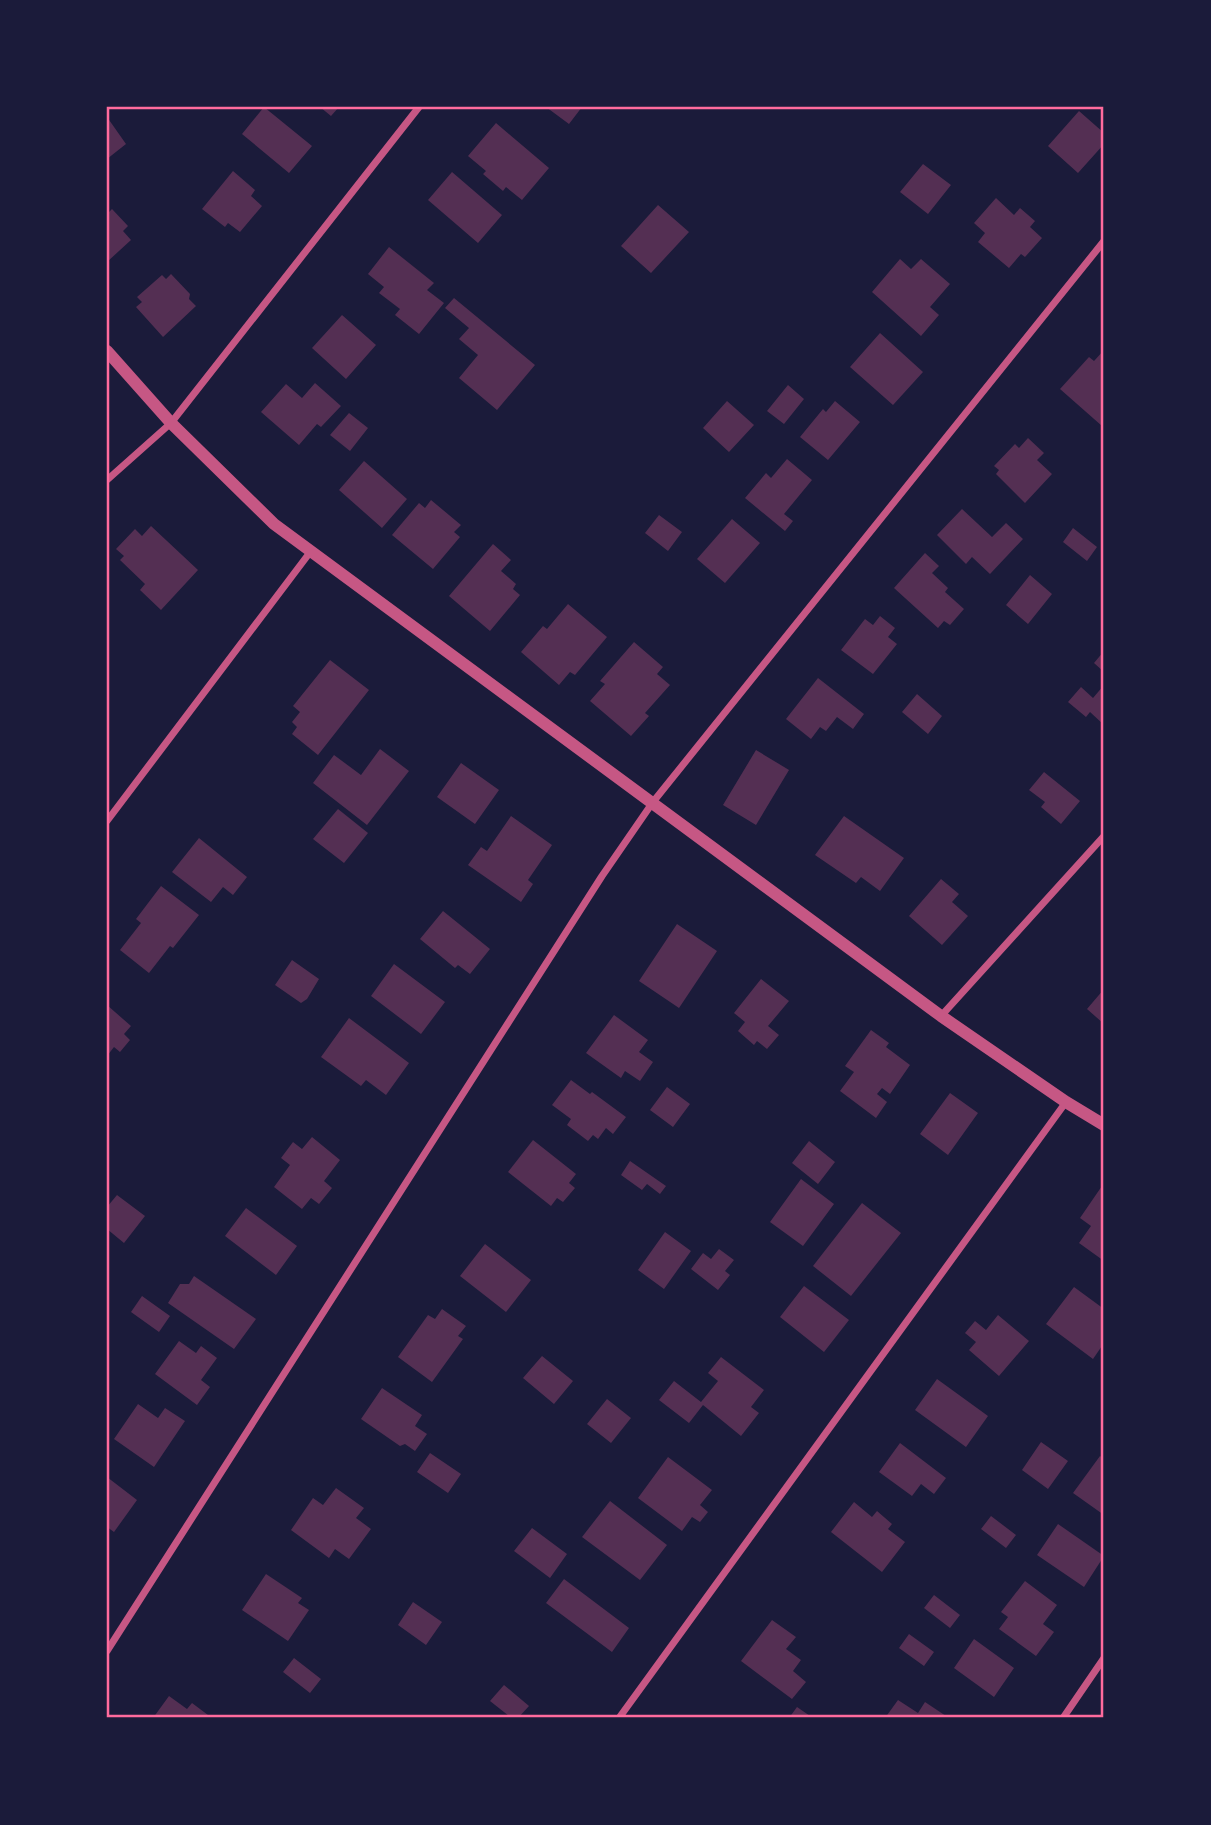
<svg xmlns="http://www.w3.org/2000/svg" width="1211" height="1825" font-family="'DM Sans',sans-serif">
<rect width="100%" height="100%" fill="#1b1b3a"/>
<path fill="#542f53" d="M264,107L312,146L289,173L242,134Z
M320,107H339L331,116Z
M546,107H582L569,124Z
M1079,111L1104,133V144L1078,173L1048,146Z
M107,117L126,144L107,159Z
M496,123L549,168L522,200L506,187L503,191L483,174L486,171L468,156Z
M923,164L951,185L928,214L900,192Z
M233,171L255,190L251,196L262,206L240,232L228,223L225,227L202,209Z
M452,172L502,215L478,243L428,200Z
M996,198L1014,215L1020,208L1035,221L1030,227L1042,238L1025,257L1021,254L1009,268L978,242L985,233L974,223Z
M658,205L689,232L651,273L621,246Z
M112,209L128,226L123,231L131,240L107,262V214Z
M389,247L434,283L427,290L444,303L419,334L395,315L400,309L379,293L384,287L368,274Z
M900,259L911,269L921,259L950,284L930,307L939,315L921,336L872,292Z
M171,274L190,294L189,299L196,306L163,337L136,307L142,302L137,297L162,275L166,279Z
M454,298L535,365L497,410L459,378L478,355L459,339L469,328L445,308Z
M342,315L376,345L346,379L312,348Z
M880,333L923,372L893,405L850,367Z
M1104,350V424L1102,426L1060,389L1089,357L1094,361Z
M315,383L341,406L321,427L317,424L299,445L261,412L286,384L302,398Z
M788,385L804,399L784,424L767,411Z
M727,401L754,425L729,452L703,428Z
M835,401L860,422L828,460L800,437L823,409L826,412Z
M349,413L368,428L350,451L330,435Z
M1028,438L1044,453L1037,460L1052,474L1025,503L996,474L999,470L994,466L1015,444L1019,448Z
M787,459L812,480L784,514L793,521L785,531L745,498L766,473L771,478Z
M364,461L407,499L382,528L339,490Z
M431,500L461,525L454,532L460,537L433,569L392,535L419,503L425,508Z
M962,509L992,537L1006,523L1023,539L990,574L972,557L966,564L937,535Z
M659,515L682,532L668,551L645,533Z
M732,519L760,543L725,583L697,559Z
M151,526L198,570L161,610L140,590L145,584L120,560L124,556L116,549L135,529L142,536Z
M1073,528L1097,547L1087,561L1063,542Z
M493,544L511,560L501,571L516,584L513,589L520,595L490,631L449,596Z
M925,553L939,566L932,573L948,588L945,592L964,609L950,625L944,621L938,628L894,588Z
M1030,575L1052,594L1028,624L1006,605Z
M568,604L607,637L575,675L570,672L559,685L521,652L543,626L547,629Z
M880,616L895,628L888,637L897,644L873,674L841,650L865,619L873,625Z
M634,642L663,667L657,674L670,685L645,713L649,716L631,736L590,701L605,684L600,681Z
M1104,651V672L1094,663Z
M330,660L369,690L318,755L292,734L297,727L292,722L300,712L293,706Z
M818,678L864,714L853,729L837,717L826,731L820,727L811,739L786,719Z
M1104,685V725L1090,712L1086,717L1068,702L1081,687L1093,698Z
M917,694L942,716L928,734L902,712Z
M380,749L409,771L367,825L313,783L334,755L361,775Z
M756,750L789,770L756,825L723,805Z
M461,763L499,790L475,824L437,797Z
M1044,772L1080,801L1061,824L1041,807L1045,802L1029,790Z
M338,809L368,833L344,863L313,839Z
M511,816L552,845L528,880L533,884L521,902L468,865L481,847L487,851Z
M844,816L904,858L880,891L861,877L856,883L815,855Z
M199,838L247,877L233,895L223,887L211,902L172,872Z
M941,879L959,894L952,902L968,916L942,945L909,916Z
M161,886L199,915L173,948L170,946L149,973L120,950L141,923L136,919Z
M443,911L490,949L470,974L458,965L455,968L420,939Z
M677,924L717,951L679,1008L639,981Z
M292,960L319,979L307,999L301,1003L275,985Z
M394,964L445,1002L421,1034L371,996Z
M761,979L789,1001L768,1026L779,1035L767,1049L757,1041L754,1045L738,1031L745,1022L734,1013Z
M1104,989V1024L1087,1009Z
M107,1005L131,1026L124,1034L130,1040L120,1052L114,1047L107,1056Z
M614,1015L648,1040L639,1052L653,1062L640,1081L625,1071L621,1078L586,1053Z
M349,1018L409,1063L386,1095L366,1080L361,1086L321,1057Z
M871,1030L889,1043L886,1047L910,1065L890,1094L882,1088L877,1094L887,1102L876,1118L840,1091L854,1072L845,1066Z
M571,1080L590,1094L592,1092L626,1117L613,1134L606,1128L598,1139L593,1135L588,1141L567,1125L571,1119L552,1105Z
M667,1087L690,1104L673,1127L650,1110Z
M950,1093L978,1113L948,1155L920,1134Z
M312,1137L340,1160L324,1181L332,1188L319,1204L311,1198L302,1209L274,1187L290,1165L281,1158L293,1142L302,1149Z
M533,1140L576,1174L569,1183L575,1188L563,1202L557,1198L551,1206L508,1172Z
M809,1141L835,1162L818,1184L792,1163Z
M630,1161L666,1186L660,1194L647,1184L642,1190L621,1175Z
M801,1179L834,1204L803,1246L770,1222Z
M1104,1183V1261L1079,1243L1091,1226L1080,1218Z
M117,1195L145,1216L124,1243L107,1229V1207Z
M862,1203L901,1233L851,1296L813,1266Z
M246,1208L297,1246L276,1275L225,1236Z
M665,1232L691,1251L664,1289L638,1270Z
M485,1244L531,1280L506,1312L460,1276Z
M719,1249L734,1260L725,1271L730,1275L718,1290L691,1269L703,1253L711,1259Z
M194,1276L256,1319L234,1349L168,1303L180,1284H189Z
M804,1286L849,1320L824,1352L780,1317Z
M1074,1287L1104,1309V1343L1093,1359L1046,1324Z
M142,1296L170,1316L159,1332L131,1312Z
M442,1309L466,1326L458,1336L463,1339L432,1382L398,1357L428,1315L435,1319Z
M998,1315L1029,1341L999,1376L969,1350L976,1342L965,1333L975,1321L986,1330Z
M179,1341L196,1353L201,1346L217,1358L201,1380L210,1387L197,1405L155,1374Z
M542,1356L573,1381L554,1404L523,1378Z
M721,1357L764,1390L751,1407L759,1413L741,1436L703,1405L689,1423L659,1400L674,1381L701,1402L718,1381L708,1373Z
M937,1379L988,1416L966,1447L915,1410Z
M382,1388L422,1415L415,1426L427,1434L415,1451L405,1444L400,1446L361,1419Z
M607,1399L631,1418L611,1443L587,1424Z
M138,1404L158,1418L165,1408L185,1421L154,1467L114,1439Z
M1041,1442L1068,1461L1048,1489L1022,1470Z
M900,1443L946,1478L934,1494L921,1484L912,1496L879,1472Z
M430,1453L461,1474L448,1493L417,1472Z
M1100,1456L1104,1459V1515L1073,1493Z
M668,1457L712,1490L700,1505L708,1512L700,1522L692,1517L682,1531L638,1498Z
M107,1477L137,1500L114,1532L107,1527Z
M336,1488L364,1508L356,1518L371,1529L349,1559L335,1549L329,1558L291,1530L313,1498L323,1505Z
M610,1501L667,1545L640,1580L582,1537Z
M854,1502L872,1517L877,1511L892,1524L888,1529L905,1542L882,1572L831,1532Z
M991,1516L1016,1535L1006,1548L981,1529Z
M1058,1524L1104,1556L1084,1587L1037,1555Z
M532,1528L567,1554L550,1578L514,1551Z
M266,1574L302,1598L298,1603L309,1610L288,1641L242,1610Z
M564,1579L629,1628L612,1652L546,1603Z
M1025,1581L1057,1605L1043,1624L1054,1632L1036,1656L999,1629L1008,1617L1001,1612Z
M934,1595L960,1615L950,1628L924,1608Z
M413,1602L442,1622L426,1645L398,1625Z
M772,1620L796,1637L786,1649L801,1660L793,1671L806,1682L792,1699L741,1661Z
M909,1634L934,1652L924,1666L899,1648Z
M974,1639L1014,1668L994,1697L954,1668Z
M294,1658L321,1679L310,1693L283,1672Z
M504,1685L529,1706L518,1718H508L509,1716L490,1701Z
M169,1696L187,1709L192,1703L212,1718H153Z
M898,1700L918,1713L925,1702L949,1718H885Z
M797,1707L813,1718H789Z"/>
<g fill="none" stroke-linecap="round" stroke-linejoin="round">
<path stroke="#c65784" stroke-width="7" d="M107,480L171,423L419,107
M107,821L311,551
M941,1016L1104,836
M107,1651L602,876L653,802L1104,241
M619,1718L1066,1102
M1063,1718L1104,1658"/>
<path stroke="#c65784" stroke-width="12" d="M107,351L171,423L274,524L941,1016L1066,1102L1104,1125"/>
</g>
<rect width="1211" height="1825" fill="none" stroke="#1b1b3a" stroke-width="217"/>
<rect x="108" y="108" width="994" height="1608" fill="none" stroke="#ff6b9d" stroke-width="2.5"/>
</svg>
